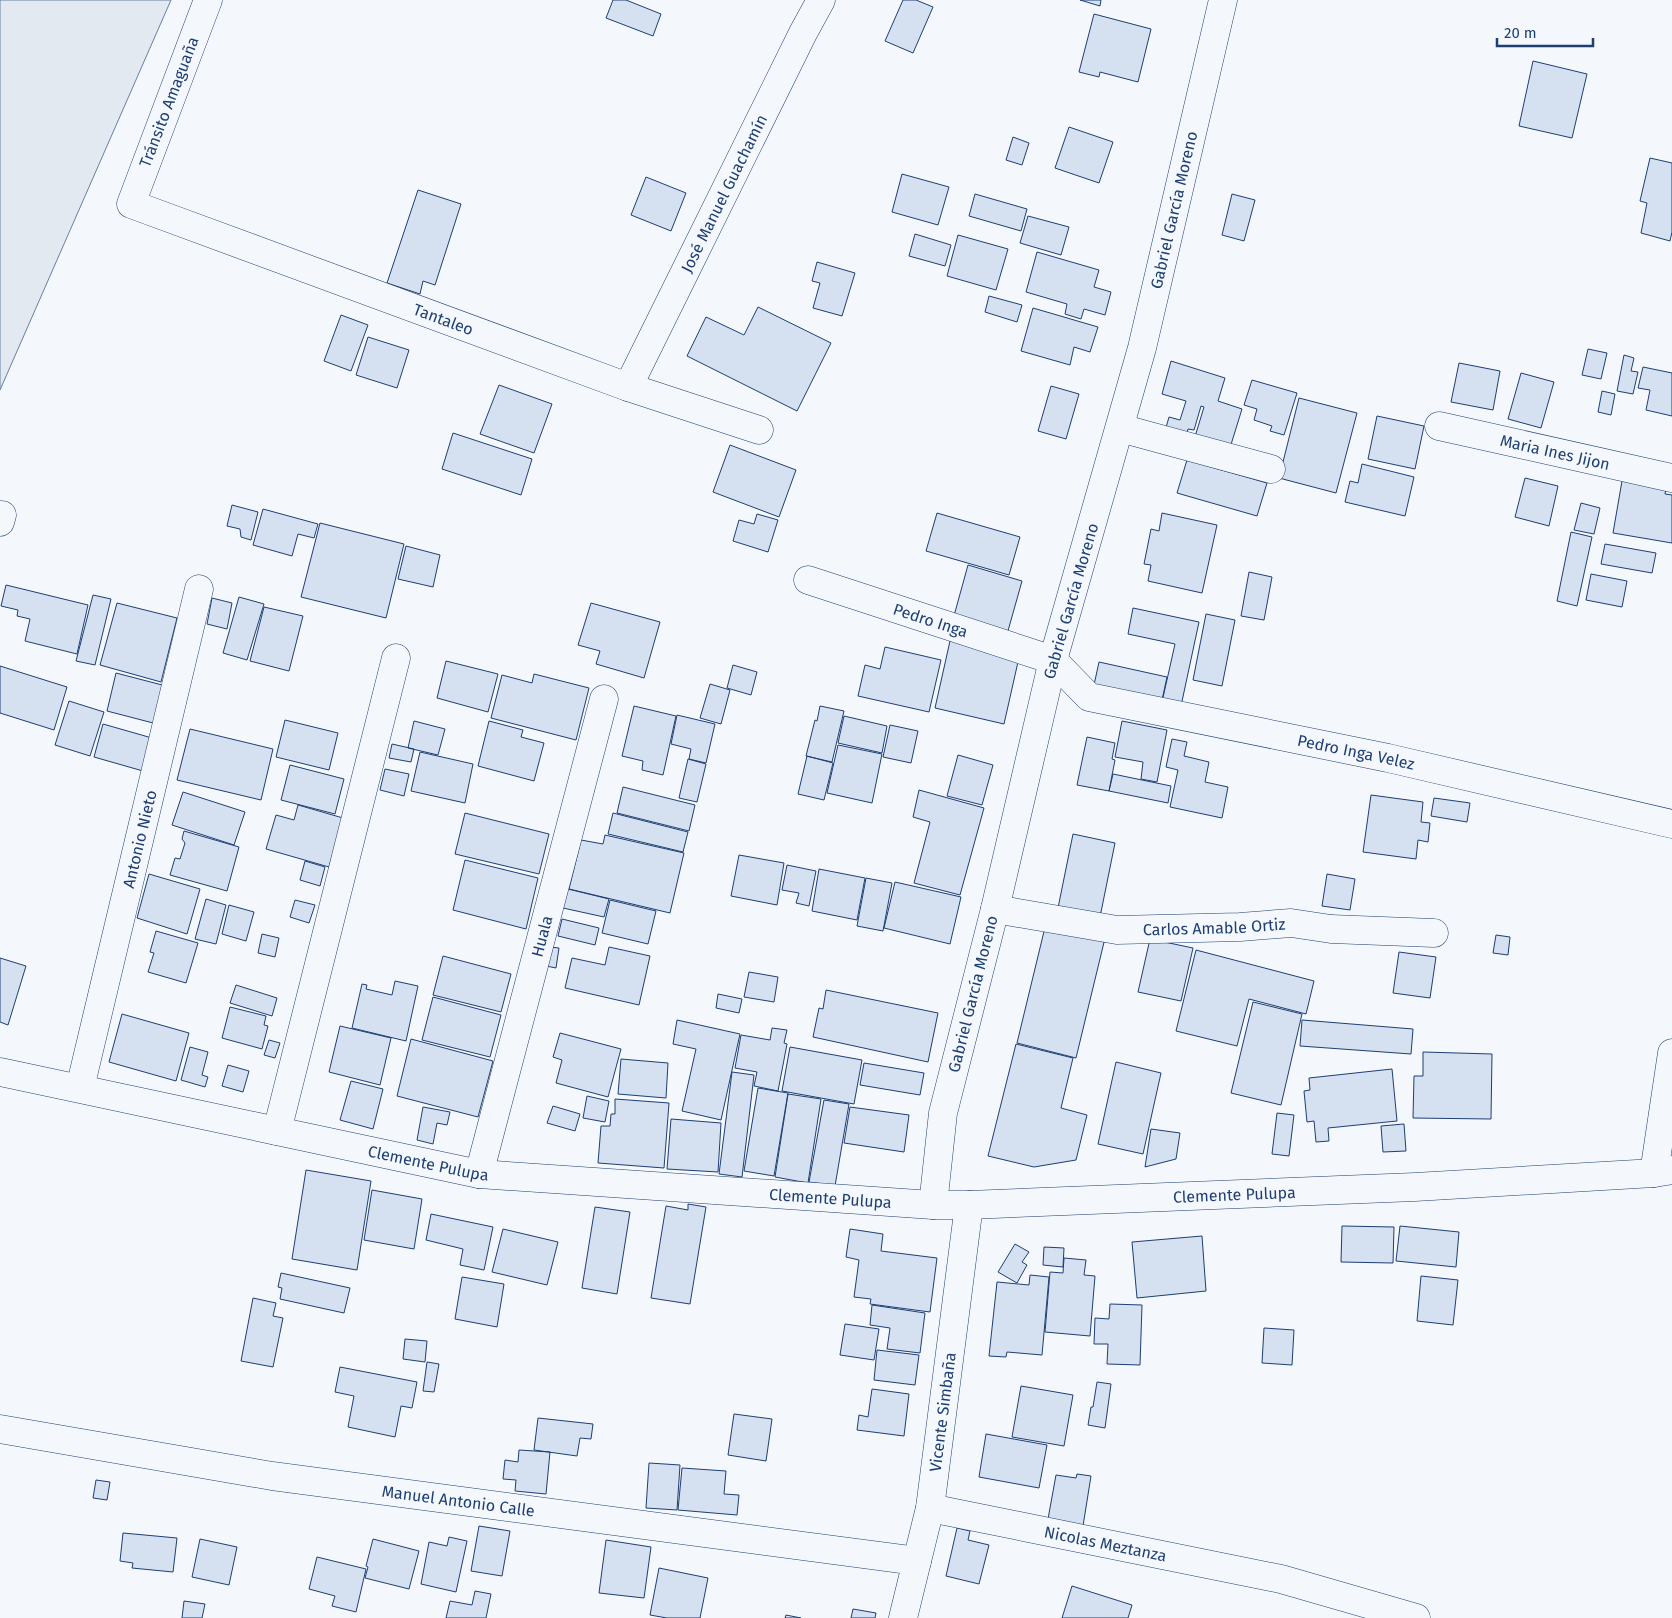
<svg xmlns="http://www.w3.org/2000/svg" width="1672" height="1618" font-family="'Fira Sans',sans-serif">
<rect width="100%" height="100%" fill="#f4f7fb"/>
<path fill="#e3e9f0" stroke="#687fa3" d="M0,0H171L0,390Z"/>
<path fill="#d5e0f0" stroke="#1d3f73" d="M613,0H626L661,14L653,36L606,18Z
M903,0H916L933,7L913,53L885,41Z
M1080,0H1101L1100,6Z
M1094,14L1151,29L1138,82L1100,72L1099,77L1079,72Z
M1533,61L1587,74L1572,138L1519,126Z
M1069,127L1113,142L1099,183L1055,168Z
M1013,137L1029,143L1022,165L1006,160Z
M1650,158L1672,163V232L1670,241L1641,233L1647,203L1640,201Z
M902,174L949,187L938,225L892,212Z
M646,177L686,193L671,231L631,215Z
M418,190L461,204L435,285L423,281L420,294L387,283Z
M975,194L1027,209L1021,231L969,216Z
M1232,194L1255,200L1244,241L1222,235Z
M1028,216L1069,227L1061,255L1020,243Z
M915,234L951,245L945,266L909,256Z
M958,235L1008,249L996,290L947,276Z
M1037,252L1099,270L1094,287L1111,292L1105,315L1084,309L1081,319L1065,314L1067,304L1026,292Z
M817,262L855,273L842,316L813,308L820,283L812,281Z
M989,296L1022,305L1017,322L985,312Z
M758,307L831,343L797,411L687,356L706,317L744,335Z
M1033,308L1098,327L1090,352L1074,347L1070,365L1021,351Z
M341,315L368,325L351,371L324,361Z
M368,337L409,350L397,388L356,375Z
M1588,349L1607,353L1601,379L1582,375Z
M1624,355L1634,358L1631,371L1638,372L1633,394L1617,391Z
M1171,361L1225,378L1218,401L1242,409L1229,451L1194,440L1204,407L1201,406L1194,430L1188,429L1184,444L1163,438L1169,417L1180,420L1186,401L1162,394Z
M1459,363L1500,371L1493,410L1451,402Z
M1643,367L1672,373V416L1646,410L1650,390L1638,388Z
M1521,373L1554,382L1541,428L1508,419Z
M1252,380L1297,393L1284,435L1270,431L1272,426L1254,420L1257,409L1244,405Z
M499,385L552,404L534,453L480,434Z
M1051,386L1079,394L1066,439L1038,431Z
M1602,391L1615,394L1611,415L1598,412Z
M1299,398L1357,413L1336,493L1279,478Z
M1377,416L1424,426L1415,469L1368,459Z
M453,433L532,459L521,495L442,469Z
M730,445L796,470L779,517L713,492Z
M1187,460L1267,483L1257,516L1177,493Z
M1362,464L1414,477L1405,516L1345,502L1350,481L1358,483Z
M1525,478L1558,486L1549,526L1515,517Z
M1622,481L1666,489L1665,494L1672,495V543L1613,533Z
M1581,503L1600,508L1594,534L1574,530Z
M232,505L258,512L251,540L241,537L240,529L227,526Z
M263,509L318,524L314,538L298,534L292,556L253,545Z
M937,513L1020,537L1009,575L926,551Z
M1162,513L1217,525L1202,593L1148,581L1151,565L1144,564L1151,529L1159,531Z
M757,514L778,520L768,552L733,541L739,520L754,524Z
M320,523L404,544L386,618L301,597Z
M1571,532L1592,537L1577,606L1557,601Z
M1605,544L1656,553L1652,573L1601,564Z
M406,546L440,555L433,587L398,579Z
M968,565L1022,581L1006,638L952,623Z
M1249,572L1272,577L1264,620L1241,616Z
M1591,574L1627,581L1622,607L1586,600Z
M6,585L88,605L77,654L25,641L30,619L17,616L18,610L1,606Z
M93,595L111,599L95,665L76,661Z
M239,597L264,604L247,660L223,653Z
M212,598L232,603L227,629L207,624Z
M117,603L177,618L161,682L100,665Z
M591,603L660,622L644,678L596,664L600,651L578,645Z
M264,607L303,616L289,671L250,661Z
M1133,608L1199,622L1181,706L1162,702L1175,644L1128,634Z
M1206,614L1235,620L1222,686L1193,680Z
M950,641L1020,653L1004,724L935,708Z
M885,647L941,660L929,712L858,696L865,665L880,669Z
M446,661L498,674L488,712L437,698Z
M1099,662L1167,677L1162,700L1094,685Z
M733,665L757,672L751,695L727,688Z
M0,666L67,687L54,730L0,713Z
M116,673L166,686L157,724L107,711Z
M534,674L589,688L576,740L491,718L502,675L532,683Z
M710,684L730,690L721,724L700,718Z
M69,701L104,712L90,756L55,745Z
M634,706L676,716L663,775L642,770L643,761L622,756Z
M820,706L844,711L832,762L806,756L815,720L817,721Z
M677,715L715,724L706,763L689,759L691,749L671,744Z
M844,716L887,726L882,753L838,743Z
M285,720L338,733L329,770L276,757Z
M414,721L445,729L438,755L408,748Z
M489,721L523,730L521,737L544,743L534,781L478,766Z
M1122,721L1167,730L1157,782L1141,779L1143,762L1115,757Z
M103,724L152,738L143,771L94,757Z
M890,725L918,731L911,763L883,757Z
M190,729L273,749L261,800L177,780Z
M1087,737L1115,743L1112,759L1115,760L1109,791L1077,785Z
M1172,739L1187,742L1184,756L1209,762L1205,782L1228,787L1222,818L1170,807L1178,770L1166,767Z
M392,744L414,749L411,762L389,758Z
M838,745L882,754L872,803L827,793Z
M420,752L473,764L465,803L411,791Z
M958,755L993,765L982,805L947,796Z
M807,756L833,763L824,800L798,794Z
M688,759L706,764L697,802L679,798Z
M290,765L344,779L335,814L281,800Z
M385,769L409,774L404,796L380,790Z
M1113,774L1171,786L1168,803L1109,791Z
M623,787L695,805L689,831L617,813Z
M919,790L984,808L960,895L914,883L930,822L913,817Z
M183,792L245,812L234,845L172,825Z
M1371,795L1423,802L1421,822L1430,823L1428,842L1418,840L1416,859L1363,852Z
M1434,798L1470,803L1467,822L1431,816Z
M298,805L343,818L329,867L266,849L276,815L294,820Z
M465,813L549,834L539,874L455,854Z
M613,813L688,832L683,852L608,834Z
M184,831L239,847L227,891L170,875L175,858L180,859L185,843L182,839Z
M1073,834L1115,843L1100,917L1058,908Z
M605,835L684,853L670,913L569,889L581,840L603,844Z
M739,855L784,863L777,905L731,896Z
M465,860L538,878L526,929L453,910Z
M305,861L325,867L320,886L300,880Z
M787,865L816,871L809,906L796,903L799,893L782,890Z
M819,869L865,878L857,920L812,911Z
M149,874L200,889L187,934L137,918Z
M1327,874L1355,879L1350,910L1322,906Z
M866,878L892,883L883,931L857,926Z
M895,882L961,897L950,944L884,928Z
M568,889L609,899L604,917L563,908Z
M206,899L226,905L216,944L195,939Z
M295,900L315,905L309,923L290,917Z
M610,900L656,911L648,944L602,933Z
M229,905L254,912L246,941L222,934Z
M562,919L599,928L595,945L558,936Z
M1047,919L1106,934L1076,1058L1017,1043Z
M156,931L198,943L186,983L148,972L154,953L150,952Z
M262,934L279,938L275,957L258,953Z
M1496,935L1510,937L1508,955L1493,953Z
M1150,939L1193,948L1181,1001L1138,992Z
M550,947L559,948L556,968L546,966Z
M609,947L650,956L639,1005L565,988L572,958L605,965Z
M1196,950L1314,981L1306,1014L1249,999L1237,1046L1176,1031Z
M1399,952L1436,957L1430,998L1393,993Z
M443,956L511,974L501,1012L433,995Z
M0,958L26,966L8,1025L0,1022Z
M749,972L778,977L774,1002L744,997Z
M395,981L418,986L406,1041L352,1028L362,984L367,985L366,989L392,995Z
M236,985L277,998L272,1016L230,1003Z
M826,990L938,1013L928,1062L813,1037L819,1008L823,1009Z
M718,994L742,999L739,1013L716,1008Z
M433,997L501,1015L490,1057L422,1040Z
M1253,1002L1302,1014L1281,1105L1231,1093Z
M230,1007L266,1016L264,1025L268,1026L262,1049L222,1038Z
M122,1014L189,1033L176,1081L109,1062Z
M677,1020L740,1034L721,1120L682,1111L696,1049L673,1044Z
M1302,1020L1413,1029L1411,1054L1300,1046Z
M340,1026L391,1038L380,1085L329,1072Z
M772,1028L787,1030L784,1043L787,1044L778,1091L754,1086L757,1072L735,1068L741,1035L770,1040Z
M560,1033L621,1049L608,1097L556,1083L562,1060L553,1057Z
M411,1039L493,1061L478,1117L397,1096Z
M269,1040L280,1043L275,1058L264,1055Z
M1016,1044L1073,1058L1061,1108L1087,1115L1076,1160L1034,1167L988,1156Z
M190,1047L208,1052L202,1075L208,1077L205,1087L181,1080Z
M790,1047L862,1060L854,1104L782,1091Z
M1423,1052L1492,1054L1491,1119L1413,1118L1414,1076H1423Z
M621,1059L668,1063L666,1098L618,1094Z
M1116,1062L1161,1073L1143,1154L1098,1144Z
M864,1063L924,1073L920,1095L860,1085Z
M228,1065L249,1071L243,1092L222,1086Z
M1392,1069L1397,1121L1328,1128L1329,1141L1316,1142L1314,1121L1307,1122L1304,1091L1310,1090L1309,1078Z
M732,1072L754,1075L742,1177L719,1174Z
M351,1081L383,1089L373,1129L340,1120Z
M758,1088L788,1093L774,1176L744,1171Z
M788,1094L821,1099L808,1183L775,1177Z
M587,1096L609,1101L605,1122L583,1118Z
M615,1099L669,1103L664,1168L598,1163L601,1126H610L611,1114H615Z
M824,1100L849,1104L835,1186L809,1182Z
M553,1106L580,1114L575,1131L547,1123Z
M423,1107L450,1112L447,1125L437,1123L433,1144L417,1140Z
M850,1107L909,1115L904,1152L844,1143Z
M1277,1113L1294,1115L1289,1156L1272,1154Z
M671,1119L721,1123L718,1172L667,1169Z
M1404,1124L1406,1151L1383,1152L1381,1126Z
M1151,1129L1180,1133L1176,1159L1145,1167Z
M306,1170L371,1181L357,1270L292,1259Z
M372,1190L422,1199L414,1249L364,1240Z
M688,1204L706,1207L690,1304L651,1298L666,1206L688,1210Z
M595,1207L630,1212L617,1294L582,1288Z
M431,1214L493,1227L484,1270L460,1265L463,1249L426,1240Z
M1342,1226L1394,1227L1393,1263L1341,1262Z
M1400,1226L1459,1232L1456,1267L1396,1261Z
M503,1229L558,1242L547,1285L492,1272Z
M850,1229L883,1234L881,1251L937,1258L930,1312L870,1304L871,1299L854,1297L859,1260L846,1257Z
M1202,1236L1206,1291L1137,1298L1132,1242Z
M1015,1244L1029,1252L1022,1262L1027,1265L1017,1283L998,1272Z
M1044,1247L1064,1248L1063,1267L1043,1265Z
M1064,1258L1086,1260L1084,1275L1095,1276L1090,1336L1045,1332L1050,1272L1063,1273Z
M281,1273L350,1288L344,1313L280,1299L282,1288L278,1287Z
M1030,1275L1049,1277L1042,1355L1007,1352L1006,1357L989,1356L997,1282L1029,1285Z
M1421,1276L1458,1280L1453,1325L1417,1321Z
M462,1277L504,1284L497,1327L455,1319Z
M253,1298L276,1303L273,1316L283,1318L273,1367L241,1361Z
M1110,1304L1142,1305L1140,1365L1107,1364L1108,1344H1094L1095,1318L1109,1319Z
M872,1305L925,1313L920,1353L887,1349L890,1328L870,1325Z
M845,1324L879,1329L874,1360L840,1355Z
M1264,1328L1294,1330L1292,1365L1262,1363Z
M405,1339L427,1341L425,1362L403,1359Z
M877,1350L919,1355L915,1385L874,1380Z
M427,1362L439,1364L434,1392L423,1391Z
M340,1367L417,1382L412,1408L401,1406L395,1437L348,1427L354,1396L335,1392Z
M1097,1382L1111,1384L1105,1428L1088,1425L1091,1407H1093Z
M1021,1386L1073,1395L1064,1446L1012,1437Z
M872,1389L909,1394L904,1436L857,1430L859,1415L868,1417Z
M734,1414L772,1419L766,1461L728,1455Z
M538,1418L593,1424L591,1439L580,1438L577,1456L534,1450Z
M986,1434L1047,1445L1039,1488L979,1477Z
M519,1450L550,1452L546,1494L515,1491L516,1480L503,1479L505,1460L518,1462Z
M649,1463L680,1465L677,1510L646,1508Z
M682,1468L726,1471L724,1494L739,1495L737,1515L678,1510Z
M1077,1474L1091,1476L1083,1526L1048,1519L1056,1475L1076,1478Z
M96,1480L110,1482L107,1500L93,1498Z
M479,1526L510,1531L502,1576L471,1571Z
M957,1528L970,1531L968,1540L989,1545L979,1584L946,1576Z
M123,1533L177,1538L173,1572L132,1568L133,1563L120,1561Z
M449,1537L467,1541L456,1592L421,1584L429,1542L447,1546Z
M200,1539L237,1547L229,1585L192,1577Z
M373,1539L419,1551L409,1589L365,1578L368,1567L366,1566Z
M606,1540L651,1547L644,1598L599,1593Z
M317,1557L366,1569L356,1612L332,1606L335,1596L309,1589Z
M659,1568L708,1578L700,1618H667L650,1615Z
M1072,1586L1132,1605L1128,1618H1062Z
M475,1591L491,1594L486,1618H446L450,1601L472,1605Z
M184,1601L205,1604L202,1618H182Z
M853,1609L876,1613L875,1618H851Z
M786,1615L801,1618H785Z"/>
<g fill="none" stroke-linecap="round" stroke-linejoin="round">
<g stroke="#1d3f73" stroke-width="29">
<g id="street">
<path id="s1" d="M208,0L131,204L628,387L759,430"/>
<path id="s2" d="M628,387L803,33L821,0"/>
<path id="s3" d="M1439,426L1672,478"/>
<path d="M1120,428L1271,469"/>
<path d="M0,522L2,515"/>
<path id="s4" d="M808,580L1053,660L1089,697L1388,758L1672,824"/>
<path id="s5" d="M995,909L1117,930L1240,927L1291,923L1331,929L1434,933"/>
<path id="s6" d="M0,1072L479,1174L933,1205"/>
<path id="s7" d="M80,1088L199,589"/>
<path d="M277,1131L396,658"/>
<path d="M1654,1173L1672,1053"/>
<path id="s8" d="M479,1174L604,699"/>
<path id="s9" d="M0,1429L272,1476L917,1561"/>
<path id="s10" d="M930,1508L1281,1579L1416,1618"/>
<path id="s11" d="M903,1618L930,1508L969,1205"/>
</g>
</g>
<g stroke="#1d3f73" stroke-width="29">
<g id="secondary">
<path id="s12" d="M1223,0L1142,348L1053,660L995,909L943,1113L933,1205H969L1415,1187L1654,1173L1672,1170"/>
</g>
</g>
<use href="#street" stroke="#f4f7fb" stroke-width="28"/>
<use href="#secondary" stroke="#f4f7fb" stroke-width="28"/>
</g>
<g text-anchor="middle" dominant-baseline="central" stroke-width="4" stroke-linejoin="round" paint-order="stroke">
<g font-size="16" fill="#1d3f73" stroke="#f4f7fb">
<text transform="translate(169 102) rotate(-69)">Tránsito Amaguaña</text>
<text stroke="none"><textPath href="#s2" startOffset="216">José Manuel Guachamín</textPath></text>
<text transform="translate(1174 210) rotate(-77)">Gabriel García Moreno</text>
<text stroke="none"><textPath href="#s1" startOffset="551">Tantaleo</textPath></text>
<text stroke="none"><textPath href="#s3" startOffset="119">Maria Ines Jijon</textPath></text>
<text transform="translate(1071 601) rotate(-74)">Gabriel García Moreno</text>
<text stroke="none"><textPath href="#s4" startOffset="129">Pedro Inga</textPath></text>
<text stroke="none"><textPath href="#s4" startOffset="582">Pedro Inga Velez</textPath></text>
<text stroke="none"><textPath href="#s7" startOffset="256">Antonio Nieto</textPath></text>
<text stroke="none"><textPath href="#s5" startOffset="221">Carlos Amable Ortiz</textPath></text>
<text stroke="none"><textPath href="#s8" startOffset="246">Huala</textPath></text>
<text transform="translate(973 994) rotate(-76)">Gabriel García Moreno</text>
<text stroke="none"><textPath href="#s6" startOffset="438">Clemente Pulupa</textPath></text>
<text stroke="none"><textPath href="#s12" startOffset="1542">Clemente Pulupa</textPath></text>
<text stroke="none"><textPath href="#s6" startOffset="842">Clemente Pulupa</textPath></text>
<text stroke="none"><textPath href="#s11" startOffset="210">Vicente Simbaña</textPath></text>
<text stroke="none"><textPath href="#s9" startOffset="464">Manuel Antonio Calle</textPath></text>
<text stroke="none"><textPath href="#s10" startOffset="179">Nicolas Meztanza</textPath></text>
</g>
</g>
<path d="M1497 38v8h96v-8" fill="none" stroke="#1d3f73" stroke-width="2.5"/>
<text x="1504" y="38" font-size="15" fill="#1d3f73" stroke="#f4f7fb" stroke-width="4" paint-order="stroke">20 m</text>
</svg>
